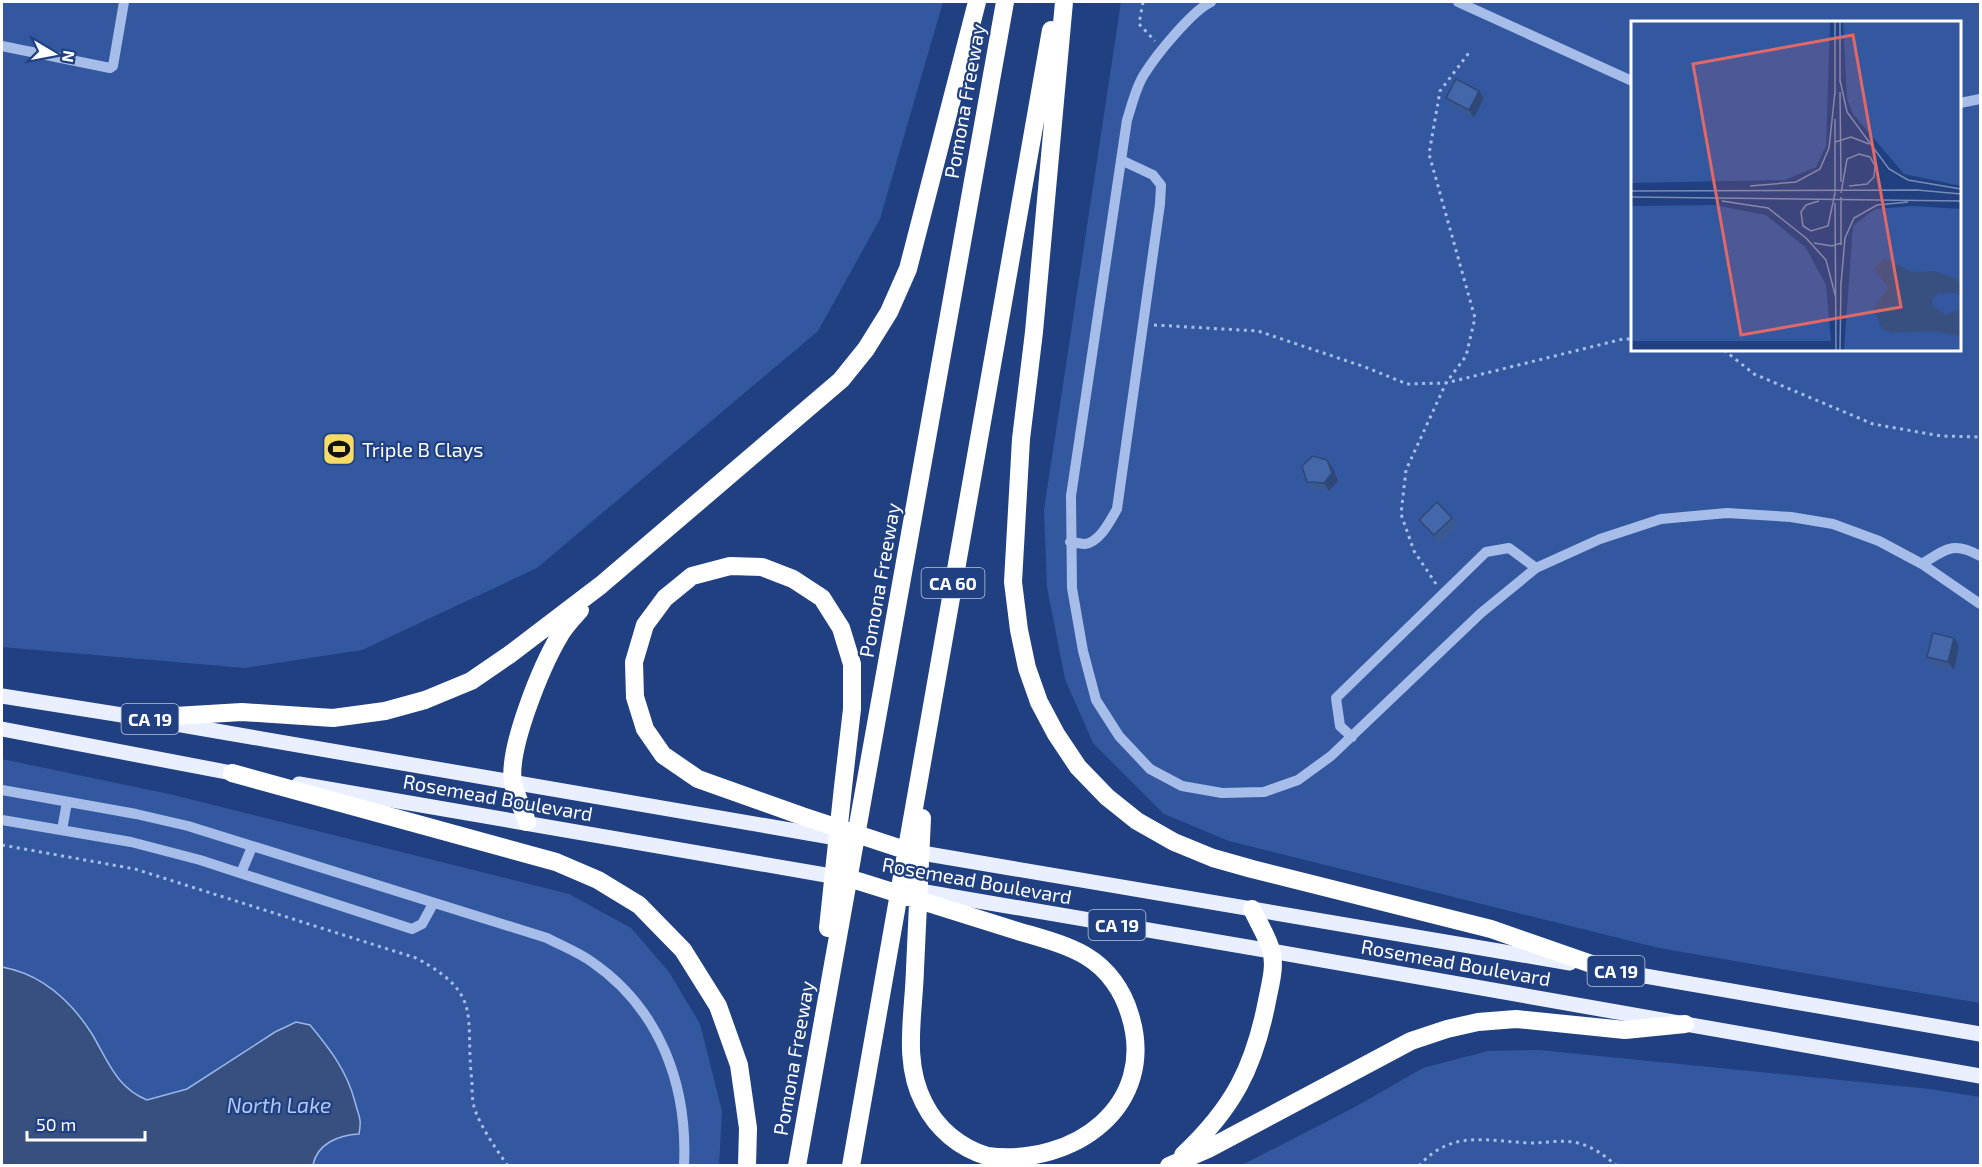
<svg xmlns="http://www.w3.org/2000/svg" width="1982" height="1167" font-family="'Exo 2',sans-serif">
<rect width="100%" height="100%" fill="#204082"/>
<path fill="#3358a0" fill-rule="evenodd" d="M2,2H943L880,219L818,331L537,568L362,650L245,668L2,647Z
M1121,2H1980V1003L1659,948L1229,841L1164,814L1093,743L1065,679L1047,587L1044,510ZM1632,22H1960V350H1632Z
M2,759L169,794L569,894L631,928L669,972L700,1024L722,1111L719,1165L2,1166Z
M1539,1050L1930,1089L1980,1097V1165H1242L1355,1107L1423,1068L1488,1051Z"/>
<path fill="#385080" stroke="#9ab7ea" stroke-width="1.5" d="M2,967C41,974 71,1001 92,1034C108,1061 116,1087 147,1100L187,1089L275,1032L296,1022L310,1025C330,1049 347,1071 355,1102C359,1118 362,1117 359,1134C338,1135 317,1144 313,1165H2Z"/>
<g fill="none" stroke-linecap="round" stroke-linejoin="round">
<path stroke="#a6bde9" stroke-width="3" stroke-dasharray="3 4.5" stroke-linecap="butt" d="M1143,2L1139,24L1155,41
M1154,325L1258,331L1365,367L1407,384L1446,383L1623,339H1632
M1724,350L1754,374L1873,424L1941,436L1980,437
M1436,584L1414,551L1401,514L1406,470L1446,383L1466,356L1475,318L1429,154L1440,91L1471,50
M2,845L135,869L416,958C485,995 464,1016 472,1082C472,1091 472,1101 475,1110C482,1129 496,1149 508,1166
M1419,1166C1452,1128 1489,1142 1532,1143C1547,1143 1562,1139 1578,1143C1594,1147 1605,1156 1617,1166"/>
<path stroke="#a6bde9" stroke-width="10" d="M1211,2C1192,11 1157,54 1145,73C1136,86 1132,105 1127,120L1071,496L1072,588L1083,651L1096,700L1119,736L1150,769L1182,786L1222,793L1264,792L1298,780L1331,756L1481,613L1536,568L1600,539L1661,519L1727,513L1791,517L1833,524L1879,541L1922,564L1980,604
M1458,2L1632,81
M2,46L110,68L113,66L124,2
M1960,103L1980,99
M1070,542C1075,542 1080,544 1085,544C1100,542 1110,521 1117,509L1160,204L1161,185L1153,175L1121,160
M1922,564C1946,549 1953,541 1980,556
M1352,737L1340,726L1336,698L1486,552L1509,548L1536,568
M2,790L136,814L188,826L547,938C562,946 578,952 592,962C660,1009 688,1085 684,1166
M2,820L131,842L200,860L412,929L422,924L433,904
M62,830L67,802
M241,873L252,847"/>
<path stroke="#e9effe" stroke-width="15" d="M2,696L141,718L848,840
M2,729L242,775
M299,784C480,814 661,846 843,878
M910,851L1570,963
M908,889L1271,951L1980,1076
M1593,967L1980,1034"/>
<path stroke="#fff" stroke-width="18" d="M1064,2L1034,332L1021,439L1013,582L1019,630L1027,668L1039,702L1056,734L1078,767L1107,797L1137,821L1174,842L1213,858L1252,869L1491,929L1603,968
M141,718L242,712L333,718L385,711L425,700L471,681L509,655L601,585L841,380L866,349L889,312L908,269L977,2
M232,773L556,862L598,880L639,905L683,950L718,1006L739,1065L748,1128L747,1166
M527,822C523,809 516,796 513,783C507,749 542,665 560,635C565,626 573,618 580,610
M858,881C909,897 960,913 1011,929C1036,937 1064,943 1086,956C1108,969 1123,991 1130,1015C1158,1105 1075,1167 987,1156C960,1148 937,1129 924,1103C902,1061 914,1014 915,969C917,919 920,869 922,818
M828,928L843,787L852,709V664L841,628L822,598L793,579L762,567L730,566L692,576L665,598L645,625L634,662L635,697L645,729L663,755L698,779L802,816L902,849
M1183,1155C1233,1108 1254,1068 1267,1001C1270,985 1276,966 1271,950C1267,936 1258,922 1252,909
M797,1166L1005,2
M851,1166L1051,30
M1169,1166L1208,1149L1411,1041L1447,1029L1478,1022L1516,1019L1625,1030L1685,1024"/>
</g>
<path fill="#3a5992" d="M1479,91L1484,98L1474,118L1452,106L1446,98Z
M1333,468L1338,481L1329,491L1312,489L1307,482Z
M1452,518L1458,526L1440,543L1425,527L1419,520Z
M1954,638L1959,646L1954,670L1933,665L1927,657Z"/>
<path fill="#304877" d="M1479,91L1484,98L1474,118L1469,110Z
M1327,460L1333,468L1338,481L1329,491L1324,483Z
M1954,638L1959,646L1954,670L1948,662Z"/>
<path fill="#4467aa" stroke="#304877" stroke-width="1.5" d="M1456,79L1479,91L1469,110L1446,98Z
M1313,456L1327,460L1332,473L1324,483L1307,482L1302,466Z
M1437,502L1452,518L1434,535L1419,520Z
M1933,633L1954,638L1948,662L1927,657Z"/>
<defs>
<g id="stadium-square" transform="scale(1.725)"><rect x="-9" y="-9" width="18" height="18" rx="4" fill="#f6dc66" stroke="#204082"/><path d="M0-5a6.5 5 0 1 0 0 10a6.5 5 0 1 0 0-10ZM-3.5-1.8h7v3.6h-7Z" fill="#111"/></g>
</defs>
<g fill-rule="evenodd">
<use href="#stadium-square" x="339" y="449"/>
</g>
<g text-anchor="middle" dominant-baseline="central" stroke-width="4.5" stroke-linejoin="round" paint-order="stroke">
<g fill="#204082" stroke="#bcc6da" stroke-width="1.5">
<rect x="921.5" y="568" width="63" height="30" rx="4.5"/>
<rect x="121.5" y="704" width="57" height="30" rx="4.5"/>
<rect x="1088.5" y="910" width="57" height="30" rx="4.5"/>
<rect x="1587.5" y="956" width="57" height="30" rx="4.5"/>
</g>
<g font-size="18" font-weight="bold" fill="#fff">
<text x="953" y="583">CA 60</text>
<text x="150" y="719">CA 19</text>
<text x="1117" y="925">CA 19</text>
<text x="1616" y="971">CA 19</text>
</g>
<g font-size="20" fill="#fff" stroke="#204082">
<text transform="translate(964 101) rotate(-80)">Pomona Freeway</text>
<text transform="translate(879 580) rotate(-80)">Pomona Freeway</text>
<text transform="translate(498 797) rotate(10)">Rosemead Boulevard</text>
<text transform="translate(977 880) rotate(10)">Rosemead Boulevard</text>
<text transform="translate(1456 962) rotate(10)">Rosemead Boulevard</text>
<text transform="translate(793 1058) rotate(-80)">Pomona Freeway</text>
</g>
<g font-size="20" fill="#fff" stroke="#204082" text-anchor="start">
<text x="362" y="449">Triple B Clays</text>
</g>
<g font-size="21" font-style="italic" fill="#b2c8f0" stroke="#204082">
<text x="279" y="1104">North Lake</text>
</g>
</g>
<g transform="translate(1631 21)">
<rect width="330" height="330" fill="#204082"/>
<path d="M0,1H199L195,125L185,146L154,159L0,162ZM212,1H330V165L273,153L222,93L216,78ZM83,184L135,194L175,227L195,264L200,320H0V185ZM282,185L330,188V329H213L222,205L244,188Z" fill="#3358a0"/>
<path d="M254,237L281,251L303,250L325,257L330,263V277L326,272H308L302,277L301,284L314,294L330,288V315L299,310L261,312L251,308L242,288L257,267L243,247Z" fill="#385080"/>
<path fill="none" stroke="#798cb4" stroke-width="1.5" d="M204,1V74M209,1V62M209,59L216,91L258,148L277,159L330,168M209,71L210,161M204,98V173M204,121L220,116L238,123M119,165L165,161L189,148L198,127L204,71M0,170L286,169L330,173M210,172L216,138L228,133L239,136L244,145L243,156L236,163L218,165M0,176L330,180M91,180L137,187L175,217L195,239L205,277M188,180L175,184L170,191L172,205L180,210L197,205L204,172M204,182L205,329M183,222L201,225L210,222M210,224V176M210,263L214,217L223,197L246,184L277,181M209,329L210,260"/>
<path fill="#e26868" fill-opacity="0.15" stroke="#e26868" stroke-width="3" d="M222,14L270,286L110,314L62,43Z"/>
<rect width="330" height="330" fill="none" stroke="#fff" stroke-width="3"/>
</g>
<rect width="1982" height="1167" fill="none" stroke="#ffffff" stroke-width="6"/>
<g transform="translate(54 54) rotate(100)" stroke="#204082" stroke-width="4.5" paint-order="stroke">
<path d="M0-4.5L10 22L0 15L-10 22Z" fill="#ffffff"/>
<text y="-9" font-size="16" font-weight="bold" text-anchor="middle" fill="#ffffff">N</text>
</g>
<path d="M27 1131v9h118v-9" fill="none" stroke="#ffffff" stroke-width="3"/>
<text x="36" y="1131" font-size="18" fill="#ffffff" stroke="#204082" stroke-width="4.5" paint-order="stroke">50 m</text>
</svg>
